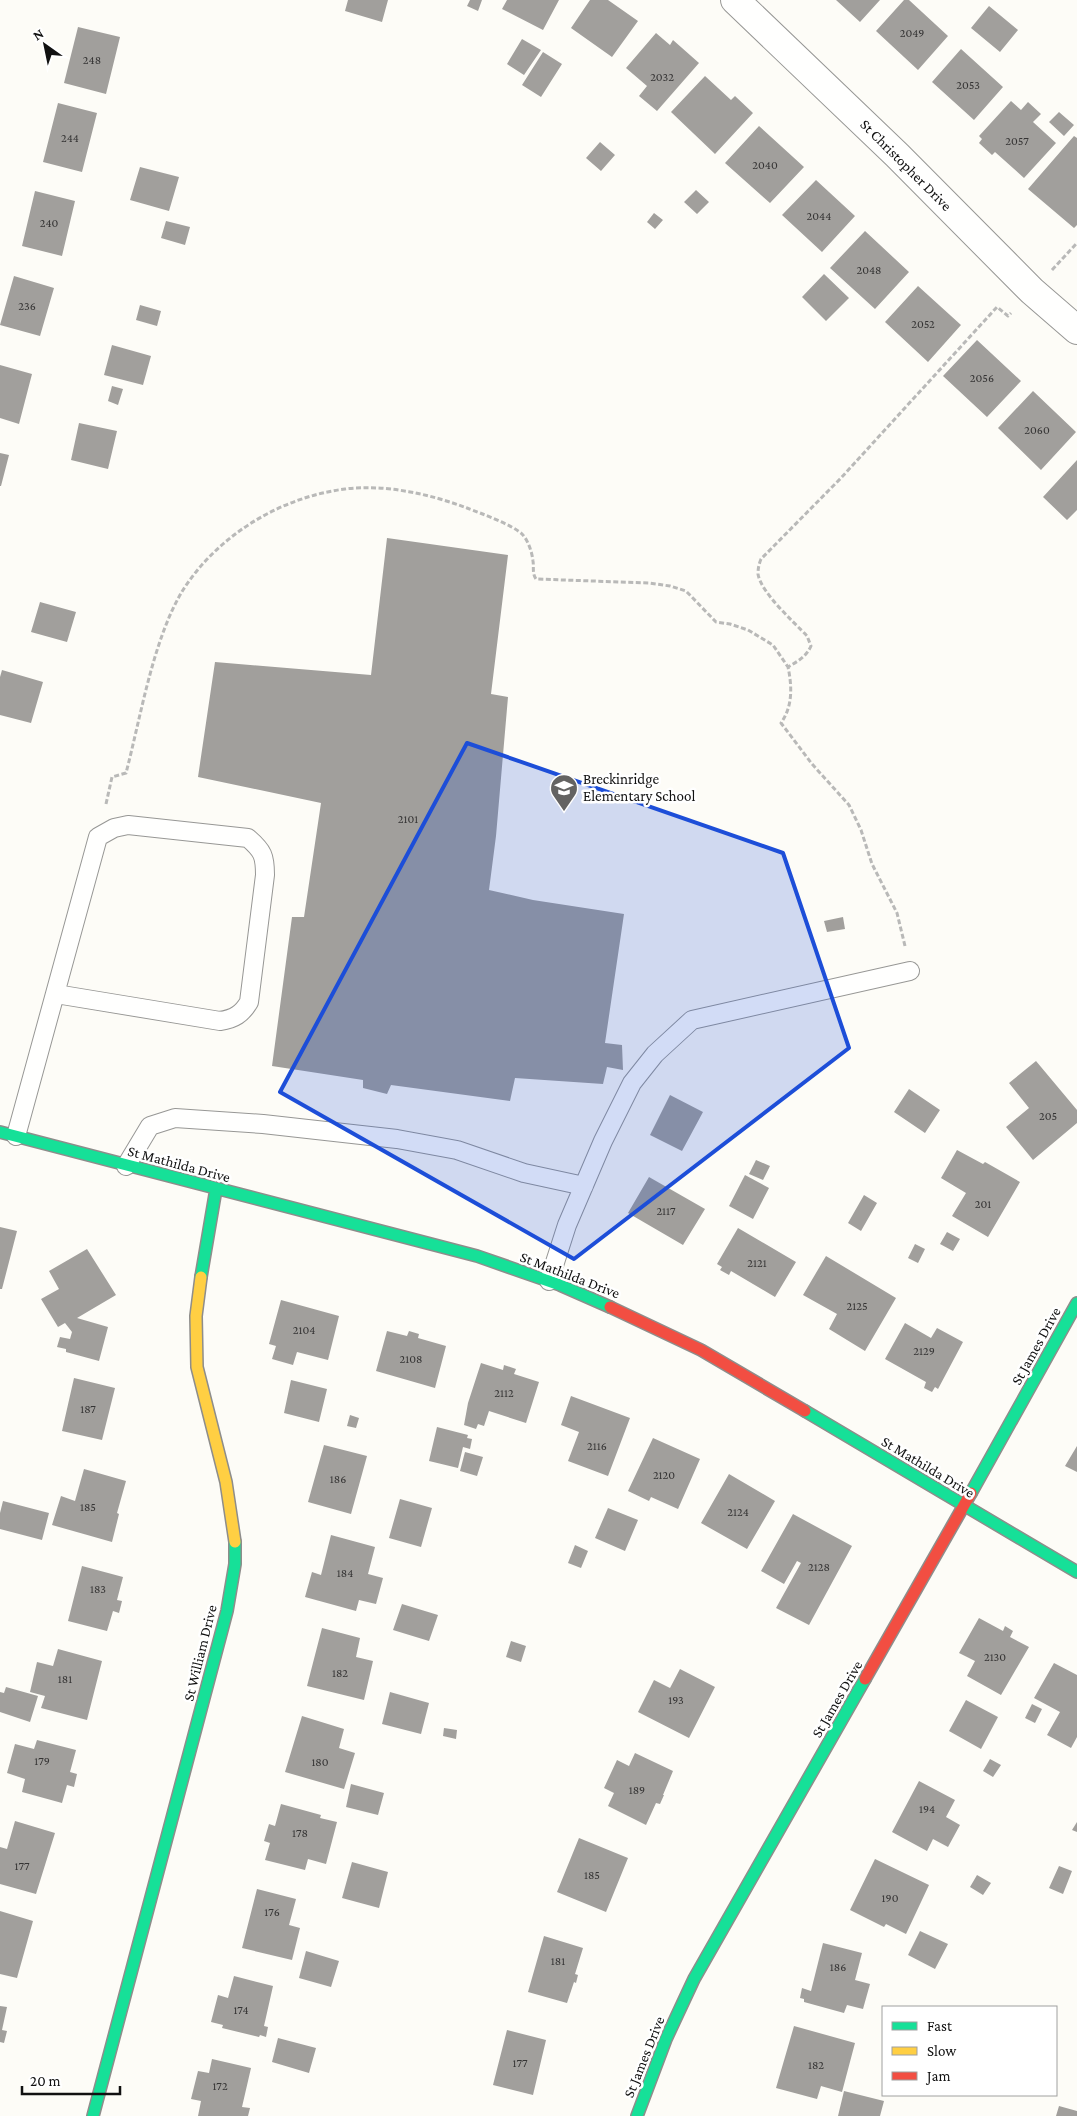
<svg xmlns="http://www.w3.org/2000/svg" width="1077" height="2116" font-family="'Crimson Pro',serif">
<rect width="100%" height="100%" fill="#fdfcf7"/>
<path fill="#a19f9c" d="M348,0H388L382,22L345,11Z
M470,0H482L478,11L467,6Z
M507,0H559L543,30L502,9Z
M590,0H608L638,21L612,57L571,28Z
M836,0H880L860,22Z
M904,0H909L948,36L918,70L876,31Z
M989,6L1018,30L1000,52L971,28Z
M78,27L120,37L106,94L64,83Z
M656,33L670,45L673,40L699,63L657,111L639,96L647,86L626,68Z
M522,39L541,50L524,75L507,64Z
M961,49L1003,87L974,120L932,82Z
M543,52L562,64L541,97L522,85Z
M705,76L731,100L735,96L753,113L715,154L671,112Z
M1011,101L1021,110L1028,102L1041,114L1033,122L1056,143L1024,178L995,152L992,155L979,143L982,139L979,136Z
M58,103L97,113L82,172L43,162Z
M1059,112L1074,125L1064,136L1049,122Z
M759,126L804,167L770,203L725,163Z
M1074,136L1077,138V225L1074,228L1028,189Z
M600,142L615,155L601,171L586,158Z
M140,167L179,177L169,211L130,200Z
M816,180L855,216L822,252L782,215Z
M696,190L709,202L697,214L684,202Z
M35,191L75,201L62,256L22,246Z
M654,213L663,220L655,229L647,222Z
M166,221L190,227L185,245L161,238Z
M865,231L909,272L875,309L830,268Z
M824,274L849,298L826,321L802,297Z
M14,276L54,288L40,336L0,325Z
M918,286L961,325L928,362L885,322Z
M140,305L161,311L157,326L136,320Z
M977,340L1021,381L987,417L943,376Z
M112,345L151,356L143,385L104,375Z
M0,365L32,374L19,424L0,418Z
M112,386L123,389L118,405L108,401Z
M1033,391L1076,432L1041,470L998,428Z
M79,423L117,431L108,469L71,460Z
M0,453L9,455L1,486H0Z
M1077,460V510L1067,520L1043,497Z
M387,538L508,555L491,694L508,697L496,836L489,890L533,900L624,914L605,1043L622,1045L623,1070L607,1067L603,1084L515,1078L510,1101L391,1085L387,1094L363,1088V1080L272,1066L292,917H304L321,803L198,777L215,662L371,675Z
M40,602L76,612L67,642L31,632Z
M2,670L43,682L31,723L0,715V677Z
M843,917L845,929L827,932L824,921Z
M1036,1061L1077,1110V1123L1033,1160L1006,1127L1029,1108L1009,1083Z
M909,1089L940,1110L925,1133L894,1112Z
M670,1095L703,1112L682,1151L650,1135Z
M957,1150L983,1164L985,1162L1020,1182L988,1237L952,1216L966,1193L941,1178Z
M756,1160L770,1166L763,1180L749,1174Z
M745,1175L769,1188L753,1219L729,1206Z
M649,1177L705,1209L683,1245L628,1213Z
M864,1195L877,1203L861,1231L848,1223Z
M0,1227L17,1231L2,1289H0Z
M738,1228L796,1262L775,1297L731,1271L729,1275L720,1270L722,1267L717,1264Z
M947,1232L960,1239L953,1251L940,1244Z
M915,1244L925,1249L918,1263L908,1258Z
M87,1249L116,1295L77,1318L108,1327L99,1361L66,1352V1349L57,1347L60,1337L70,1339L72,1332L65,1323L58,1327L41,1299L59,1289L49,1271Z
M826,1256L896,1298L865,1351L829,1329L837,1314L803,1295Z
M281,1300L339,1316L328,1360L297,1352L293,1365L272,1359L276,1346L269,1344Z
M905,1323L931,1338L937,1328L963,1342L938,1389L935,1387L932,1392L924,1388L926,1382L885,1359Z
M387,1331L407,1336L409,1331L419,1334L418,1338L446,1346L435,1388L376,1371Z
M481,1363L503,1370L504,1365L516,1369L514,1374L539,1382L526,1423L489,1411L484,1426L478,1424L476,1429L464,1425L468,1403Z
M74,1378L115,1388L102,1440L62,1431Z
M291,1380L327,1389L319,1422L284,1413Z
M571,1396L630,1418L608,1476L568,1461L579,1432L561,1425Z
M350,1415L359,1418L356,1428L347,1426Z
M437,1427L468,1435L467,1438L472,1439L470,1449L463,1447L458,1468L429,1461Z
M653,1438L700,1459L678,1509L651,1497L649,1501L628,1491Z
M324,1445L367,1456L351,1514L308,1502Z
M1077,1446V1472L1065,1466Z
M465,1452L483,1457L477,1476L460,1471Z
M84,1469L126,1481L117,1513L119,1514L112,1542L52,1525L61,1496L75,1501Z
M729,1474L775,1501L747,1549L701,1523Z
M400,1499L432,1508L421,1547L389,1538Z
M3,1501L49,1513L42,1540L0,1529V1513Z
M608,1508L638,1520L625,1551L595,1538Z
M793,1514L852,1546L809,1625L776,1608L801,1563L797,1561L784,1584L761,1571Z
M331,1535L375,1547L368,1574L383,1578L376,1604L359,1600L356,1611L305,1597L312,1572L321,1575Z
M575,1545L588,1551L581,1568L568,1563Z
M82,1566L123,1577L117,1600L122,1601L119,1613L113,1611L107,1631L68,1621Z
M402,1604L438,1615L429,1641L393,1630Z
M979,1618L1003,1631L1005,1626L1013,1631L1010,1637L1029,1647L1001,1695L967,1676L975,1661L959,1653Z
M322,1628L360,1638L356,1657L373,1661L364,1700L307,1686Z
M511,1641L526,1646L521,1662L506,1657Z
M58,1649L102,1661L87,1720L41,1708L45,1696L30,1692L37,1662L53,1666Z
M1054,1663L1077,1675V1737L1071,1748L1047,1735L1060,1712L1034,1698Z
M680,1669L715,1687L689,1738L638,1712L654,1680L670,1688Z
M6,1687L38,1696L30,1722L0,1712V1692L4,1693Z
M390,1692L429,1703L421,1734L382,1724Z
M966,1700L998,1717L981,1749L949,1731Z
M1032,1704L1042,1709L1035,1723L1025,1718Z
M302,1716L344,1729L339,1748L355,1753L344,1789L285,1772Z
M444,1728L457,1730L456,1739L443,1736Z
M37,1740L76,1750L70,1772L77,1774L74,1787L67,1785L62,1803L22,1792L25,1779L7,1773L15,1744L34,1749Z
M635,1753L673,1771L663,1795H664L660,1804L656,1803L646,1825L608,1806L614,1793L604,1788L617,1760L629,1766Z
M990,1759L1001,1765L993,1777L983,1771Z
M919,1781L955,1800L946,1817L960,1825L948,1847L933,1839L927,1851L892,1832Z
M351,1784L384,1793L378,1815L346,1807Z
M281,1804L321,1815L320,1818L337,1822L326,1864L308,1859L305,1870L265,1860L270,1843L264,1841L269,1824L275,1826Z
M15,1821L55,1833L36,1894L0,1884V1847L7,1849Z
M1077,1822V1832L1072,1830Z
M579,1838L628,1858L606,1912L557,1892Z
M875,1859L929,1885L906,1934L886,1924L884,1927L850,1910Z
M352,1862L388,1872L379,1908L342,1898Z
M1059,1866L1072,1871L1063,1894L1049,1888Z
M977,1875L991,1883L983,1895L970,1887Z
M257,1889L296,1899L289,1925L300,1928L292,1960L242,1948Z
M0,1911L33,1921L17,1978L0,1974Z
M920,1931L948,1944L935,1969L908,1955Z
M544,1936L583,1948L575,1974L578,1975L576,1983L574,1982L567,2003L528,1992Z
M823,1943L862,1953L855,1980L870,1984L863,2009L847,2005L844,2013L804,2002V1999L800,1998L802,1988L811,1991Z
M306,1951L339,1961L331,1987L299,1978Z
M234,1976L273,1986L264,2026L268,2027L266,2037L260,2035L259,2037L222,2028L223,2025L211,2022L218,1995L228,1998Z
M0,2006L7,2007L2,2030L7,2031L4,2043L0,2042Z
M794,2026L855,2043L842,2092L821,2086L817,2099L776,2088Z
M507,2030L546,2040L533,2095L493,2085Z
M278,2038L316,2048L309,2073L272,2062Z
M212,2059L251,2068L242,2107L250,2108L248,2116H198L201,2101L191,2099L198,2071L209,2073Z
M844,2091L884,2101L880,2116H838Z
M1059,2106L1077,2111V2116H1056Z"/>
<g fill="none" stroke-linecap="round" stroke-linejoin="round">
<g stroke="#979795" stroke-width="20">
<path id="lane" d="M16,1136L98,837L114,828L128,825L248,838C263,851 265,856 265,875L249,1002C242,1014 234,1019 220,1021L56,994
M126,1166L150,1126L175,1118L263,1124L397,1139L457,1150L524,1173L584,1186
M549,1281L567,1225L603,1141L632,1083L655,1054L692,1020L910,971"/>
</g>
<g stroke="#979795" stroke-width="30">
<path id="street" d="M735,0L897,155L1032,291L1077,330"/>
</g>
<g stroke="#8e8d8b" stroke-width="14">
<path id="fast" d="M0,1132L477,1256L560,1285L610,1307
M201,1277L216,1189
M805,1411L1077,1572
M971,1493L1077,1303
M93,2116L227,1611L235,1564V1542
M637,2116L666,2039L694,1979L865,1679"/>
</g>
<g stroke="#8e8d8b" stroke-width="14">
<path id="slow" d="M201,1277L196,1316L197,1367L226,1482L235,1542"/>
</g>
<g stroke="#8e8d8b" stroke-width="14">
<path id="jam" d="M610,1307L701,1350L805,1411
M865,1679L971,1493"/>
</g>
<path stroke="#b9b9b8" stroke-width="3" stroke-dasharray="5 2.5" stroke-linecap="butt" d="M1052,270L1077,243
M106,804L112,777L126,773C141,716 153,639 183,590C218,535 281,497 345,489C385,484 430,494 467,508C480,513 513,525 522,534C528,540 532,552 533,561C534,568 532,573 536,579L649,583L670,586L686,591L716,622L730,624L748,630L773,645L788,667
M905,946L897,913L872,864L861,830L849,805L812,764L781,723C793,706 792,686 788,667C798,661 806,657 811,646L807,636C794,622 761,593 758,574C758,568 759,564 761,559L841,478L997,307L1008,316L1011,313"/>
<use href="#lane" stroke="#fffffe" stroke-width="18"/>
<use href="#street" stroke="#fffffe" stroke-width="28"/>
<use href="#fast" stroke="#16e098" stroke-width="11"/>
<use href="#slow" stroke="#ffcf43" stroke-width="11"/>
<use href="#jam" stroke="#f24e42" stroke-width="11"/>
</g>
<path fill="#1d4ed8" fill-opacity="0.2" stroke="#1d4ed8" stroke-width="4" stroke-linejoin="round" d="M467,743L783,853L849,1048L574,1259L280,1092Z"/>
<defs>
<g id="school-pin" transform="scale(1.4375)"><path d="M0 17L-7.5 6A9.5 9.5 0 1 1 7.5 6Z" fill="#646362" stroke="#fff"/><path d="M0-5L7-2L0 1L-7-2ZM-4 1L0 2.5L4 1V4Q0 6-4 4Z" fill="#fff"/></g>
</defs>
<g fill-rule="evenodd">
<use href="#school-pin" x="564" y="788"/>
</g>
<g text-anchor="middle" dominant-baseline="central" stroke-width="5" stroke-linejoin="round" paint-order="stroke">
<g font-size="12" fill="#353434">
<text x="912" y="33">2049</text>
<text x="92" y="60">248</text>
<text x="662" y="77">2032</text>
<text x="968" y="85">2053</text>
<text x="70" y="138">244</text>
<text x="1017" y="141">2057</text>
<text x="765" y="165">2040</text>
<text x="819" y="216">2044</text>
<text x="49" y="223">240</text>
<text x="869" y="270">2048</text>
<text x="27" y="306">236</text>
<text x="923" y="324">2052</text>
<text x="982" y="378">2056</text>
<text x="1037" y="430">2060</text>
<text x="408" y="819">2101</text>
<text x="1048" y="1116">205</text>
<text x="983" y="1204">201</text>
<text x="666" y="1211">2117</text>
<text x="757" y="1263">2121</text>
<text x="857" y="1306">2125</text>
<text x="304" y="1330">2104</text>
<text x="924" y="1351">2129</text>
<text x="411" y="1359">2108</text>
<text x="504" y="1393">2112</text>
<text x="88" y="1409">187</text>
<text x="597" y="1446">2116</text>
<text x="664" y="1475">2120</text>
<text x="338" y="1479">186</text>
<text x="88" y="1507">185</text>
<text x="738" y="1512">2124</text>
<text x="819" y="1567">2128</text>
<text x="345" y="1573">184</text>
<text x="98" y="1589">183</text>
<text x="995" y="1657">2130</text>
<text x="340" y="1673">182</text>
<text x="65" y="1679">181</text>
<text x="676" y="1700">193</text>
<text x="42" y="1761">179</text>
<text x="320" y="1762">180</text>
<text x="637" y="1790">189</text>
<text x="927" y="1809">194</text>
<text x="300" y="1833">178</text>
<text x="22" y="1866">177</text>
<text x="592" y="1875">185</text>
<text x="890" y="1898">190</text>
<text x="272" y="1912">176</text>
<text x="558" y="1961">181</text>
<text x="838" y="1967">186</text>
<text x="241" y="2010">174</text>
<text x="520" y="2063">177</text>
<text x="816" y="2065">182</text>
<text x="220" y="2086">172</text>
</g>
<g font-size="15" fill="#111" stroke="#fff">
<text transform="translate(906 165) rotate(45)">St Christopher Drive</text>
<text transform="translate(179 1164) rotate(15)">St Mathilda Drive</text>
<text transform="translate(570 1275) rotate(21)">St Mathilda Drive</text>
<text transform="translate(1036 1346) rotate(-61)">St James Drive</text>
<text transform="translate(928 1467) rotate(31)">St Mathilda Drive</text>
<text transform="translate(200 1653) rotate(-76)">St William Drive</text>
<text transform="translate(837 1699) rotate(-60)">St James Drive</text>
<text transform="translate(644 2057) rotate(-68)">St James Drive</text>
</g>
<g font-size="15" fill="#111" stroke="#fff" text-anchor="start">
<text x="583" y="779">Breckinridge<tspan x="583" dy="17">Elementary School</tspan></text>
</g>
</g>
<rect x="882" y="2006" width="175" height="90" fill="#ffffff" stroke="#a0a0a0"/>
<rect x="892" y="2022" width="25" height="8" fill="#16e098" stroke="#a0a0a0"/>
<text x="927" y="2031" font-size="15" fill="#111111">Fast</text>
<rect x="892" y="2047" width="25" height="8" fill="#ffcf43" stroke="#a0a0a0"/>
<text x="927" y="2056" font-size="15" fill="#111111">Slow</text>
<rect x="892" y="2072" width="25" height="8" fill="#f24e42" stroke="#a0a0a0"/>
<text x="927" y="2081" font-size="15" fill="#111111">Jam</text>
<g transform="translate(45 45) rotate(327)" stroke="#ffffff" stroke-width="4" paint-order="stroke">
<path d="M0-4L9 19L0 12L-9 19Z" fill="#111111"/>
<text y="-8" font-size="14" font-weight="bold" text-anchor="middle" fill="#111111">N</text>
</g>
<path d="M22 2086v8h98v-8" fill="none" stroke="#111111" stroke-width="2.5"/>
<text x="30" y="2086" font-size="15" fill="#111111" stroke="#ffffff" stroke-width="4" paint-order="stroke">20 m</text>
</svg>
